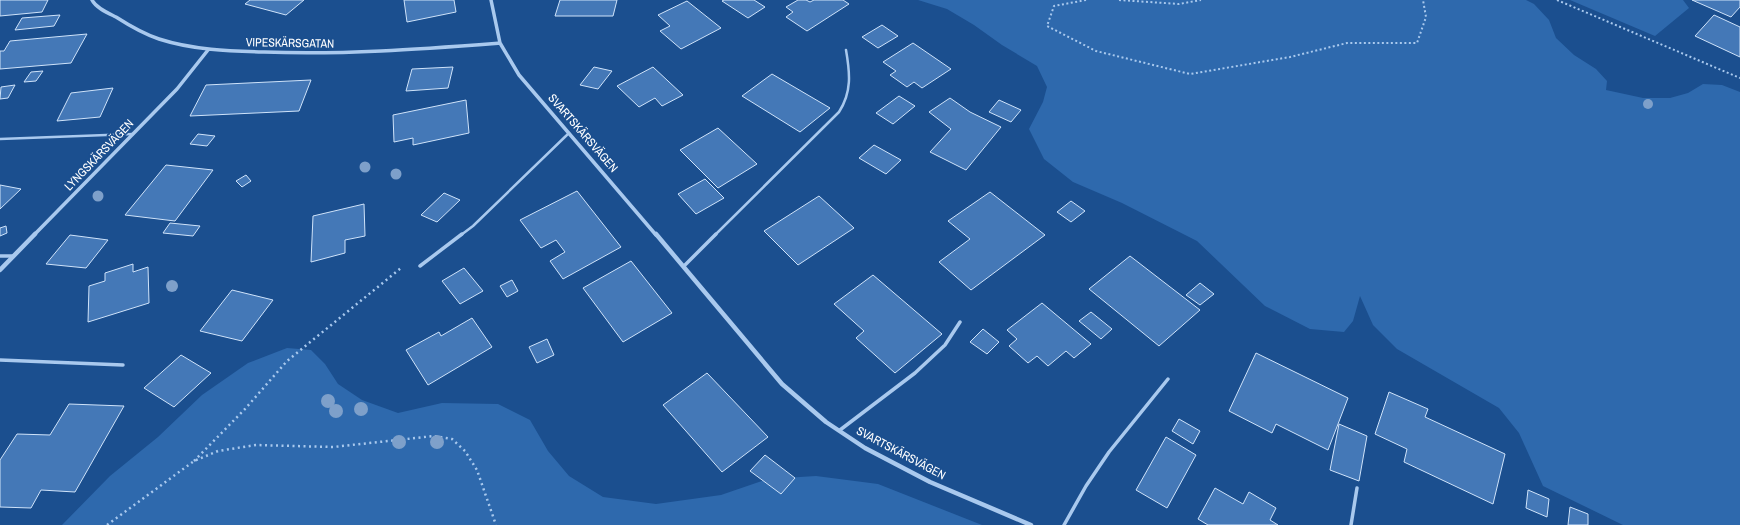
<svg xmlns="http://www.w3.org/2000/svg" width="1740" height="525" font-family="'Archivo Narrow',sans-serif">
<rect width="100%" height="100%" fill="#1b4f8f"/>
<path fill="#2e69ad" d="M918,0H1526L1534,4L1549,20L1556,38L1574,55L1596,69L1607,81L1606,90L1643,98H1670L1688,93L1703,84L1722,85L1740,92V525H1623L1543,486L1519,433L1499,408L1397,349L1373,325L1360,296L1353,321L1344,332L1310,329L1265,306L1197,241L1122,203L1073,182L1044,159L1029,129L1043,102L1047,87L1037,66L1002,45L974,25L947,9Z
M1570,0H1683L1689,8L1655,36Z
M287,348L311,350L325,364L338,384L362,400L398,413L442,403L498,404L530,420L548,451L569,476L603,497L656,504L721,495L768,479L816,476L878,484L982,525H62L110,476L158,437L202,395L248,363Z"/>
<path fill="#4478b7" stroke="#cfe3fa" d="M0,0H48L42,12L0,16Z
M250,0H304L286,15L245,4Z
M404,0H454L456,12L407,22Z
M560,0H617L613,16H555Z
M724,0H754L765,7L748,18L722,1Z
M798,0H806L810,2L814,0H843L849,4L807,31L786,17L793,12L786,7Z
M1692,0H1740V7L1731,17Z
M687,1L721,28L681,49L660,31L670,26L658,15Z
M60,15L54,26L15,30L22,18Z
M1714,15L1740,27V57L1695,36Z
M882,25L898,36L878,48L862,37Z
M87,34L71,63L0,69V51H4L10,41Z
M913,43L951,69L922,88L914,82L907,87L890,75L896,71L883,62Z
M453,67L448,88L406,91L412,69Z
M594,67L612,71L598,89L580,85Z
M653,67L683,95L662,106L655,98L639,107L617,86Z
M43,71L36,81L24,82L31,72Z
M772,74L830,108L800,132L742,96Z
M311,80L299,111L190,116L206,85Z
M15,85L8,98L0,99L1,87Z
M113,88L100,117L57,121L71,93Z
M899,96L915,106L893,124L876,113Z
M950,98L970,112L1001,127L966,170L930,152L951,129L929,112Z
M466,100L469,133L413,145V138L394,142L393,115Z
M999,100L1021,110L1011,122L989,112Z
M718,128L757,164L718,188L680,150Z
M198,134L215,136L207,146L190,144Z
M874,145L901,160L886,174L859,158Z
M166,165L213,170L175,221L125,215Z
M246,175L251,181L242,187L236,181Z
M705,179L724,198L696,214L678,194Z
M0,185L21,189L0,209Z
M577,191L621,247L563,279L550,261L565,252L556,240L541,248L520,220Z
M990,192L1045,235L971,290L939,262L970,239L948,221Z
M444,193L460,200L437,222L421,215Z
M819,196L854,228L798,265L764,231Z
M1071,201L1085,211L1071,222L1057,212Z
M364,204L365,236L345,240V253L311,262L313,216Z
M170,223L200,226L193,236L163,233Z
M6,226L7,233L0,236V228Z
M70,235L108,240L86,268L46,264Z
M1130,256L1200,310L1159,346L1089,289Z
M631,261L672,313L623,342L583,288Z
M133,264V272L148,267L149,303L88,322L89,286L105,281V273Z
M464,268L483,291L460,304L442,281Z
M873,275L942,334L895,373L856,338L864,331L834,304Z
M512,280L518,291L507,297L500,286Z
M1200,283L1214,294L1200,305L1186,295Z
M232,290L273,300L242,341L200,331Z
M1042,303L1091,344L1074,358L1066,351L1048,366L1037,356L1028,363L1009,346L1017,339L1007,330Z
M1091,312L1112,329L1101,339L1079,321Z
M472,318L492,347L428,385L406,350L439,332L441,336Z
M983,329L999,342L987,354L970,342Z
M547,339L554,355L537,363L529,347Z
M1256,353L1348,398L1328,450L1276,424L1272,433L1229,411Z
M181,355L211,373L174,407L144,388Z
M707,373L768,437L722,472L663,405Z
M1389,392L1428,409L1425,417L1505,454L1493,504L1404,462L1407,449L1375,434Z
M69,404L124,406L75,492L41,490L31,508L0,507V460L17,434L50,435Z
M1179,419L1200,431L1193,444L1172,431Z
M1339,424L1367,436L1359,481L1330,470Z
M1166,437L1196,455L1167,508L1136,490Z
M765,455L795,478L781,494L750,471Z
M1215,488L1243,504L1249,492L1276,508L1270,520L1278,525H1208L1198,519Z
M1528,490L1549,499L1547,517L1526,508Z
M1570,507L1588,514V525H1568Z"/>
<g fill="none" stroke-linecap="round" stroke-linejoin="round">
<path stroke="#a9c9ee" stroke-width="2" stroke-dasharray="2 2.5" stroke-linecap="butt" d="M1086,0L1054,6L1047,26L1096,51L1190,74L1290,57L1347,43H1417L1426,17L1423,0
M1119,0L1179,4L1201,0
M1557,0L1740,78"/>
<path stroke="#a9c9ee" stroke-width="2.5" stroke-dasharray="2 3.5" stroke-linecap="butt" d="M194,461L245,409L287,361L401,268
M107,525L194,461L218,451L256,445L333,447L434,436L452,439L465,451L477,470L496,525"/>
<path stroke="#a9c9ee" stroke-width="2.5" d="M0,139L133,134
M461,235L473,226L569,133
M715,235L839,112C852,92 850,73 846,50"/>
<path stroke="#a9c9ee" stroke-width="3.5" d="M0,256H13
M420,266L462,234
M684,266L716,234
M0,360L123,365
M840,430L915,373L945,345L960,322
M1064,525L1086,486L1109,452L1168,379
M1351,525L1357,488"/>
<path stroke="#a9c9ee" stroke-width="3.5" d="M92,0C96,8 108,13 116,17C130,26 144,34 159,39C193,50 229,51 264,52C343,55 421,49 500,43
M491,0L500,43L519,75L656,235
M34,235L177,89L208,50"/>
<path stroke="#a9c9ee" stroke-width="4.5" d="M656,234L782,384L826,422L865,448L930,482L1031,525
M0,270L35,234"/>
</g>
<g fill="#7ea0ca">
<circle cx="1648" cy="104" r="5"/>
<circle cx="365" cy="167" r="5.5"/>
<circle cx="396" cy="174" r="5.5"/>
<circle cx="98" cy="196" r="5.5"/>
<circle cx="172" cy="286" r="6"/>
<circle cx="328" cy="401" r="7"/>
<circle cx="361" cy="409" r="7"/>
<circle cx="336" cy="411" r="7"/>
<circle cx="399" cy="442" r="7"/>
<circle cx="437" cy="442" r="7"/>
</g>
<g text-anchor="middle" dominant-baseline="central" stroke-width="3.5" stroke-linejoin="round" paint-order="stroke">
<g font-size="12" fill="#fff" stroke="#1b4f8f">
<text transform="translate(290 43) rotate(1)">VIPESKÄRSGATAN</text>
<text transform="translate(583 133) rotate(49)">SVARTSKÄRSVÄGEN</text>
<text transform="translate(99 155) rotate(-46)">LYNGSKÄRSVÄGEN</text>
<text transform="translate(901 453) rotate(28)">SVARTSKÄRSVÄGEN</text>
</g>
</g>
</svg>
